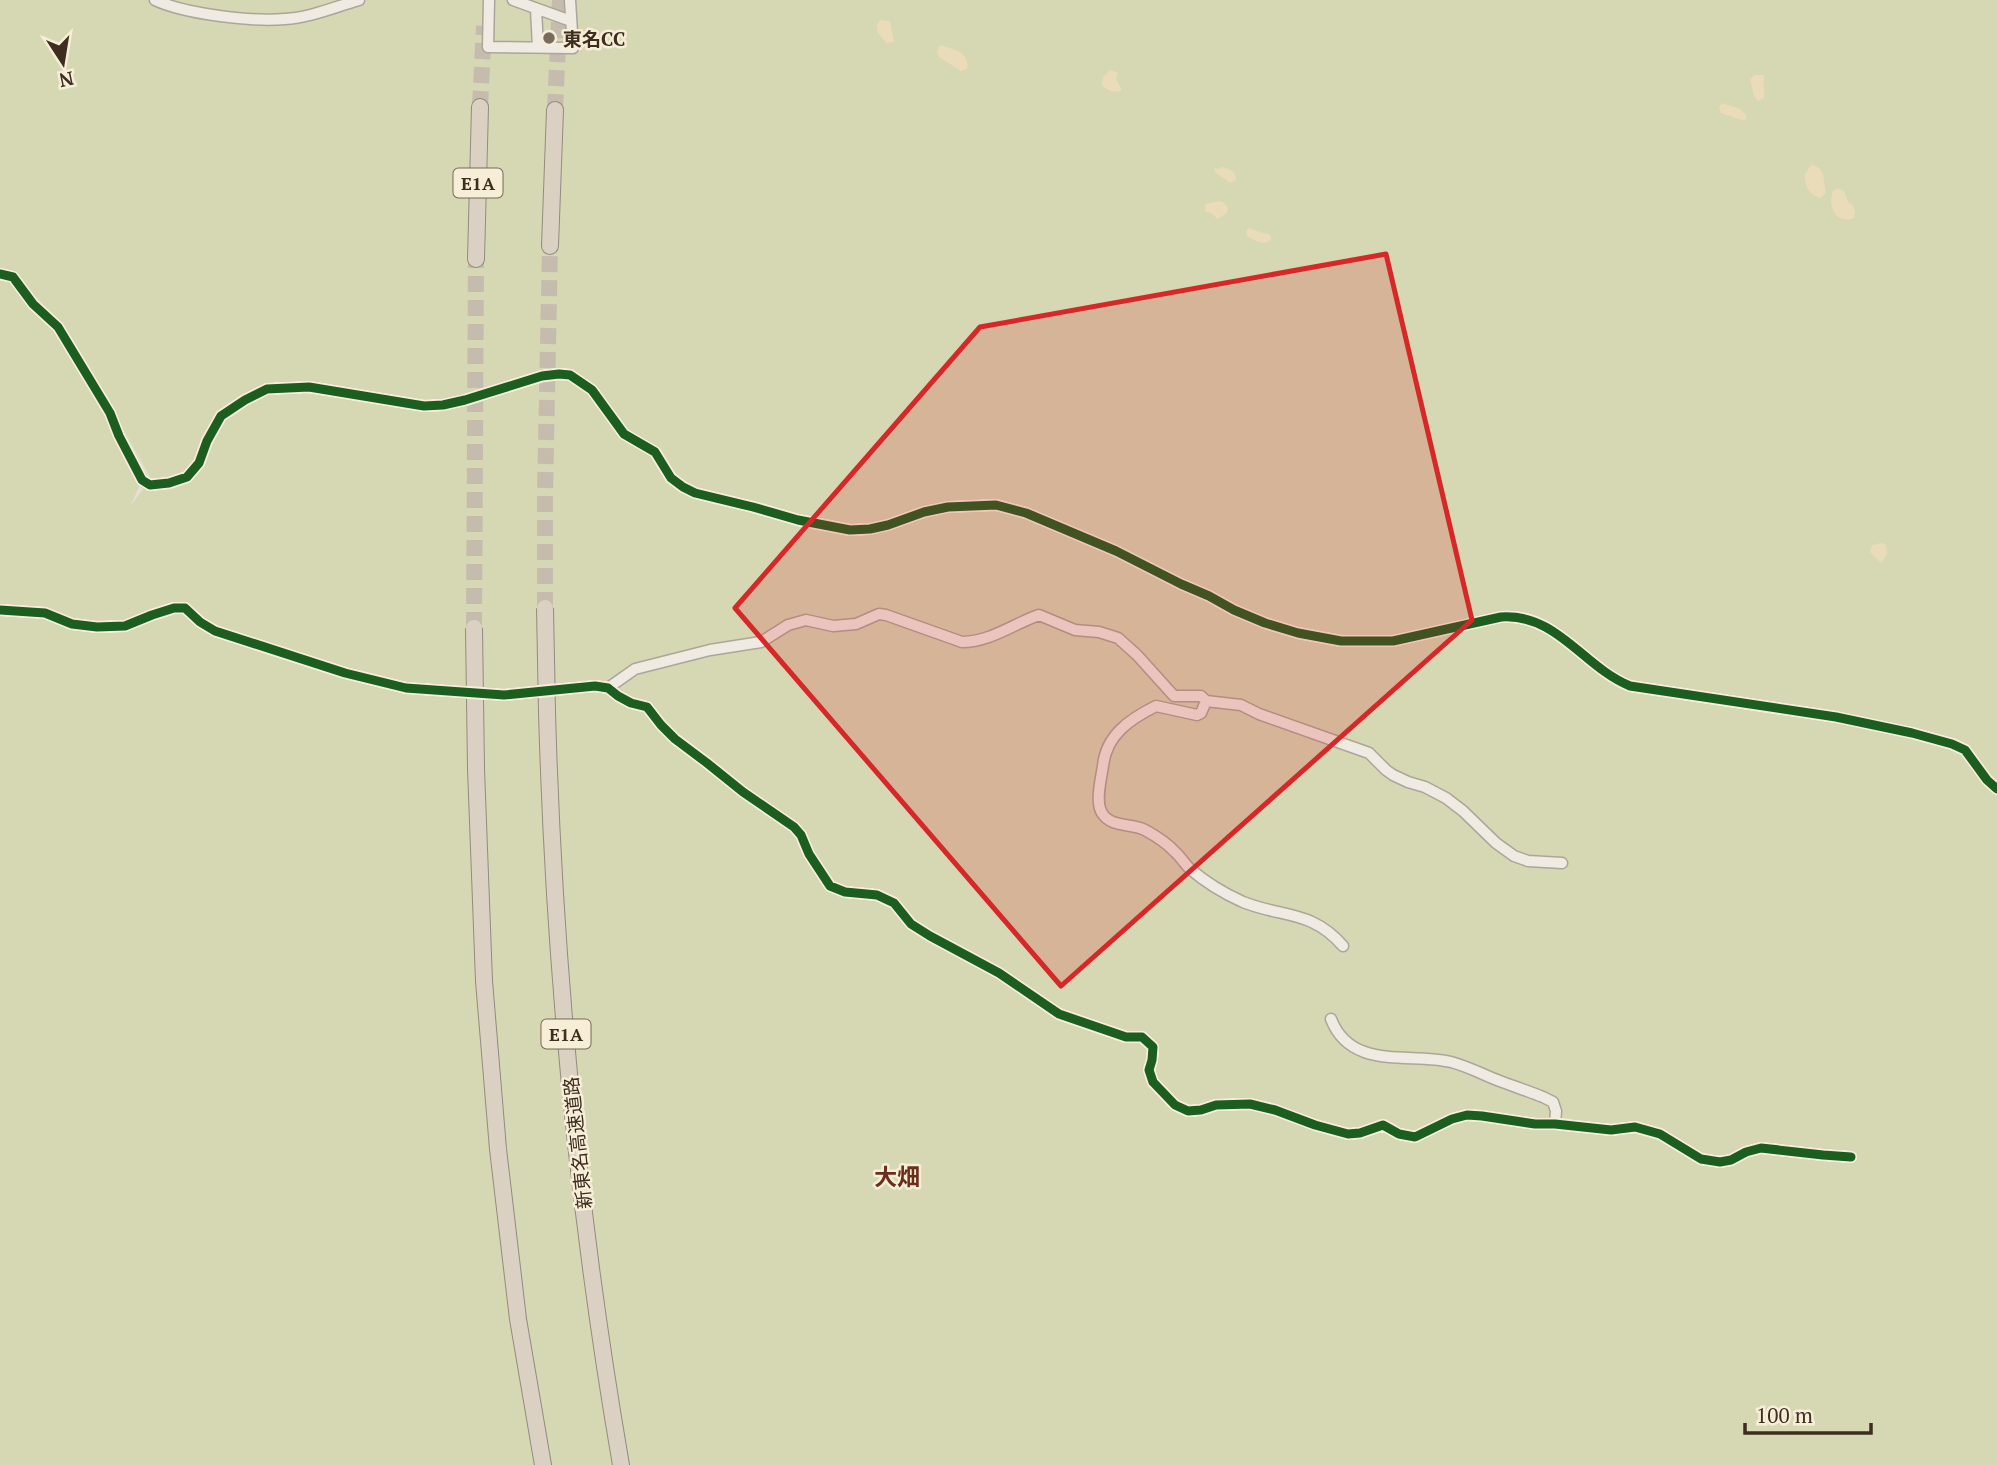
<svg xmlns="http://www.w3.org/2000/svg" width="1997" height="1465" font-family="'PT Serif','Noto Sans JP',serif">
<rect width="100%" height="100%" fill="#e7e0d1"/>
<path fill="#d6d7b3" d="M0,0H152L189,16L167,0H1997V1465H0V277L10,280L58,334L108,419L139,487L131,505L151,479L106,398L41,302L15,273L0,269Z"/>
<path fill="#eadcb9" d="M880,20L890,21L894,42L886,43L878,33L877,25Z
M940,45C952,49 971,52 967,69L961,71L939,57L937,52Z
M1110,70L1118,73L1116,79L1122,90C1115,94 1108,91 1102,85L1103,77Z
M1755,75H1764C1763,83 1765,89 1764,98L1758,101L1754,96L1750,79Z
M1722,103L1740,109L1746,115L1745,121L1721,113L1719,107Z
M1811,165C1826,167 1823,180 1826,192L1821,198C1808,194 1805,187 1805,174Z
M1222,167C1230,169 1236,171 1236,180L1230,183L1215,172L1214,168L1218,169Z
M1838,188L1844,191L1848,202L1853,205L1855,212L1854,218C1836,225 1827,206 1833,191Z
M1220,201L1224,203L1228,208L1227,213L1217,219L1213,214L1205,211V204Z
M1248,228L1270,235L1271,239C1264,247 1256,240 1248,237L1246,232Z
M1881,543L1886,545L1887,554L1881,563L1870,552L1872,545Z"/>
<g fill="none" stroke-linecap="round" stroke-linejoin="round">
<path stroke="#c5bcae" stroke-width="16" stroke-dasharray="16 8" stroke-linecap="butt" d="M480,107L484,26
M555,110L560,0
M545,608V494L550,246
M474,628L476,259"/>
<g stroke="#ada599" stroke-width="13">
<path id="minor" d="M155,0C185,14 252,22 285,19C309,18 335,7 359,0
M489,0L488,47L573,48L570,0
M513,0L571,21
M536,9L538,47
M0,274L13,277L33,304L58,327L110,413L119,436L142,480L150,485L169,483L187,477L199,463L207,441L221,416L245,400L267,389L309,387L424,406L443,405L465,400L542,376L559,374L570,375L592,390L624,434L655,452L671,478L683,487L695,493L753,507L798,520L850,530L870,529L888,525L924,512L948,507L996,505L1026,513L1116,551L1181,584L1209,596L1234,610L1265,623L1298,633L1341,641H1393L1501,617C1557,613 1583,667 1630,686L1836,717L1912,733L1952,744L1965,750L1987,780L1997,789
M0,610L45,613L72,624L97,627L125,626L152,615L174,608H185L200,622L215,631L345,673L406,688L504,695L595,686L608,688L618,696L631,703L647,707L661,725L675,739L707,763L743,792L794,827L801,835L809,854L830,886L845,892L877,895L894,903L911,924L930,936L999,973L1059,1014L1126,1037H1142L1153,1047L1152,1060L1149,1070L1153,1082L1175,1105L1188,1111L1201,1110L1216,1105L1250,1104L1275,1110L1315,1125L1348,1134L1360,1133L1383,1125L1399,1134L1415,1137L1452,1119L1467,1115L1482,1116L1535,1124H1555L1611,1130L1635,1127L1660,1134L1701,1159L1720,1162L1731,1160L1746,1152L1761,1148L1823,1155L1851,1157
M608,688L635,669L710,650L761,642L788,625L806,620L833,626L856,624L879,614L886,615L962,642C990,642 1013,624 1039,615L1075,630L1099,632L1118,638L1137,655L1174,696H1201L1206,701L1241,705L1259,714L1369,753L1386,770L1393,775L1408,782L1425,787L1446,798L1463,811L1496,843L1514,856L1528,861L1562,863
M1206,701L1201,713L1197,715L1156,706C1130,719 1106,735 1103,766C1101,779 1095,802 1102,813C1111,828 1132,823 1145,830C1156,836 1167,843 1175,852C1181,857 1184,863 1189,868C1204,881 1225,894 1243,902C1283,918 1312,910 1343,946
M1331,1019C1351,1071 1410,1052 1451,1062C1466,1066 1478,1072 1492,1078C1509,1085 1526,1090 1543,1097L1553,1102L1556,1111L1555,1124"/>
</g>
<g stroke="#928b80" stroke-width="18">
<path id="highway" d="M550,246L555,110
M476,259L480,107
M547,712C554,965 578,1216 621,1465
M476,769L484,981L498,1149L518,1319L543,1465"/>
</g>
<use href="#minor" stroke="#efebe3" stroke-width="10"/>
<use href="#highway" stroke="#dad1c2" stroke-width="16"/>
<g stroke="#928b80" stroke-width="18" stroke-linecap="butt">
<path id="highway-bridge" d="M545,608L547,712
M474,628L476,769"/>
</g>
<use href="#highway-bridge" stroke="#dad1c2" stroke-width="16"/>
<g stroke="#f7eed8" stroke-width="13">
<path id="cycleway" d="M0,274L13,277L33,304L58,327L110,413L119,436L142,480L150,485L169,483L187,477L199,463L207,441L221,416L245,400L267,389L309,387L424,406L443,405L465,400L542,376L559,374L570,375L592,390L624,434L655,452L671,478L683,487L695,493L753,507L798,520L850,530L870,529L888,525L924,512L948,507L996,505L1026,513L1116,551L1181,584L1209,596L1234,610L1265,623L1298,633L1341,641H1393L1501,617C1557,613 1583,667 1630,686L1836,717L1912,733L1952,744L1965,750L1987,780L1997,789
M0,610L45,613L72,624L97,627L125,626L152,615L174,608H185L200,622L215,631L345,673L406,688L504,695L595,686L608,688L618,696L631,703L647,707L661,725L675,739L707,763L743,792L794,827L801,835L809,854L830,886L845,892L877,895L894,903L911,924L930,936L999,973L1059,1014L1126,1037H1142L1153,1047L1152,1060L1149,1070L1153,1082L1175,1105L1188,1111L1201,1110L1216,1105L1250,1104L1275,1110L1315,1125L1348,1134L1360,1133L1383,1125L1399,1134L1415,1137L1452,1119L1467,1115L1482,1116L1535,1124H1555L1611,1130L1635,1127L1660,1134L1701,1159L1720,1162L1731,1160L1746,1152L1761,1148L1823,1155L1851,1157"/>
</g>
<use href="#cycleway" stroke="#1b5e20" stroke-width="9"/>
</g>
<path fill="#d62828" fill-opacity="0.2" stroke="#d62828" stroke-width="5" stroke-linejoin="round" d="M1386,254L1472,620L1061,986L735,608L980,327Z"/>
<circle fill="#786c5e" stroke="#f7eed8" stroke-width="2.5" cx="549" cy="38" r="7"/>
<g text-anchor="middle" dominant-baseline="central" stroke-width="5" stroke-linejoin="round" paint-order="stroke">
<g fill="#f7eed8" stroke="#756857" stroke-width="2">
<rect x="453.5" y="168.5" width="49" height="29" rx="5"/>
<rect x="541.5" y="1019.5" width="49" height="29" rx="5"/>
</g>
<g font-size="18" font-weight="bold" fill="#3d2e20">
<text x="478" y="183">E1A</text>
<text x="566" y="1034">E1A</text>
</g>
<g font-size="19" font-weight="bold" fill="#3d2e20" stroke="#f7eed8" text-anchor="start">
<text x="563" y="38">東名CC</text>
</g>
<g font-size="19" fill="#3d2e20" stroke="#f7eed8">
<text transform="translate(577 1143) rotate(-96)">新東名高速道路</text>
</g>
<g font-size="23" font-weight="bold" fill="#6b2e1e" stroke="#f7eed8">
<text x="897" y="1176">大畑</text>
</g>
</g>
<g transform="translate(63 63) rotate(168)" stroke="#f7eed8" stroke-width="5" paint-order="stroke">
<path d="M0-5L12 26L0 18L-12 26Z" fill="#3d2e20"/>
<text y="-10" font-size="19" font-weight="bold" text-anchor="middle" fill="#3d2e20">N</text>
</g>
<path d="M1745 1423v10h126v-10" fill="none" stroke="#3d2e20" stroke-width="3.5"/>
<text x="1756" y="1423" font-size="21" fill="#3d2e20" stroke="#f7eed8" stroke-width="5" paint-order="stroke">100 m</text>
</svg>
